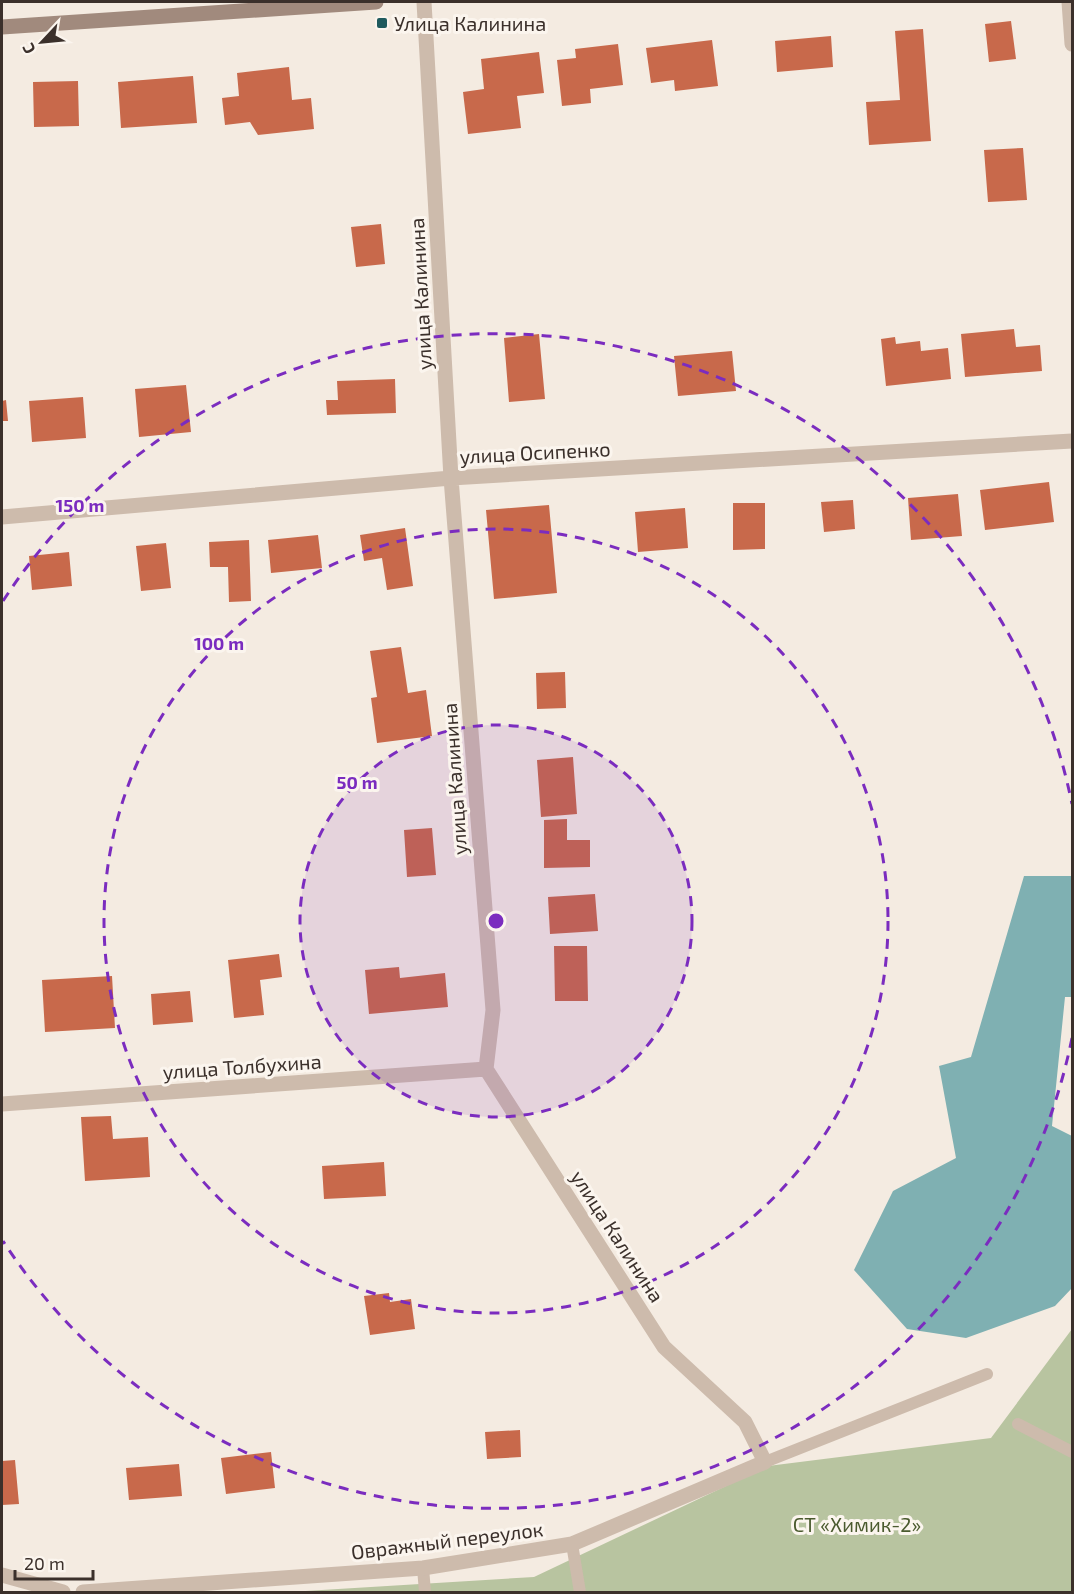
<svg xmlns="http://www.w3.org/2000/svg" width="1074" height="1594" font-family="'Exo 2',sans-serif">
<rect width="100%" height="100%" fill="#f4ebe1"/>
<path fill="#b8c4a0" d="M1072,1329V1592H289L534,1577L768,1466L991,1438Z"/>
<path fill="#7fb0b2" d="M1024,876H1072V997H1065L1052,1126L1072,1136V1288L1055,1306L966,1338L907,1329L854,1270L893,1191L956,1158L939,1066L971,1057Z"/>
<path fill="#c8694b" d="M1011,21L1016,59L989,62L985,24Z
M923,29L931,141L869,145L866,102L900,100L895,31Z
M831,36L833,67L777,72L775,41Z
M712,40L718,86L675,91L674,80L651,83L646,48Z
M618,44L623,85L590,89L591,103L562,106L557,60L576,58L575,49Z
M539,52L544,93L517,96L521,128L468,134L463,92L484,89L481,59Z
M289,67L292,100L311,98L314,129L258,135L250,122L225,125L222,98L239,96L237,73Z
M193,76L197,123L121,128L118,82Z
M78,81L79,126L34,127L33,82Z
M1023,148L1027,200L988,202L984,150Z
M381,224L385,264L356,267L351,227Z
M1014,329L1016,347L1040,345L1042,371L965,377L961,334Z
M539,334L545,399L509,402L504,338Z
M895,337L896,344L920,341L921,351L948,348L951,379L886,386L881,339Z
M732,351L736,391L678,396L674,356Z
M395,379L396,413L327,415L326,400H338L337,381Z
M186,385L191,432L139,437L135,389Z
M83,397L86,438L32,442L29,401Z
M6,400L8,421H2V401Z
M1049,482L1054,522L985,530L980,490Z
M958,494L962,536L911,540L908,498Z
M853,500L855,529L824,532L821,502Z
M733,503H765V549L733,550Z
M549,505L557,593L494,599L486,510Z
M685,508L688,548L638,552L635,512Z
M405,528L413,586L387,590L382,558L364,561L360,535Z
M318,535L322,568L271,573L268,540Z
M249,540L251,601L229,602L228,567H210L209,542Z
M166,543L171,588L141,591L136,546Z
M69,552L72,586L32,590L29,556Z
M401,647L408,693L426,690L432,736L377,743L371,698L377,697L370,651Z
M565,672L566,708L537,709L536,673Z
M573,757L577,814L541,817L537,760Z
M567,819V840H590V867L544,868V820Z
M432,828L436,875L407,877L404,830Z
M595,894L598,931L550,934L548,897Z
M554,946H587L588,1001H555Z
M279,954L282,977L260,980L264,1015L234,1018L228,960Z
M399,967L400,978L445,973L448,1007L369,1014L365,970Z
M112,976L115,1028L45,1032L42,980Z
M190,991L193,1022L153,1025L151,994Z
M111,1116L113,1139L148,1137L150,1177L85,1181L81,1117Z
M384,1162L386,1196L324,1199L322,1166Z
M389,1293L390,1302L411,1299L415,1329L370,1335L364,1296Z
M520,1430L521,1457L487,1459L485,1432Z
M271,1452L275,1488L226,1494L221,1458Z
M15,1460L19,1504L2,1505V1461Z
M179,1464L182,1496L129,1500L126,1468Z"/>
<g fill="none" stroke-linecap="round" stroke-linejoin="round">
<path stroke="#cdbbac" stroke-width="12" d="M1018,1424L1072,1452
M765,1462L987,1374
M572,1544L580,1592
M423,1568L425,1592"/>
<path stroke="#cdbbac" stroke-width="15" d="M1069,2L1072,44
M2,517L451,478L1072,441
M2,1104L486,1069
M2,1575L63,1592
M83,1592L423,1568L572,1544L765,1462L745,1422L664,1347L486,1069L493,1010L451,478L424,2"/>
<path stroke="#a18a7d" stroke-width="15" d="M2,27L376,2"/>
</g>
<circle cx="496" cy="921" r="196" fill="#7b2cbf" fill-opacity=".12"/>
<g fill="none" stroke="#7b2cbf" stroke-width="3" stroke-dasharray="10 8">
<circle cx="496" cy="921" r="196"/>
<circle cx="496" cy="921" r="392"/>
<path d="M1072 1038A588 588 0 0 1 3 1241M3 601A588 588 0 0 1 1072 804"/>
</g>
<rect fill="#1f5a5e" stroke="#fbf5ee" stroke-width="2" x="376" y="17" width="12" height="12" rx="3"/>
<g text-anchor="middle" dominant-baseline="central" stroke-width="6" stroke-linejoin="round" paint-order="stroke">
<g font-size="20" fill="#3b302b" stroke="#fbf5ee" text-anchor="start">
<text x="394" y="23">Улица Калинина</text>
</g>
<g font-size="20" fill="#3b302b" stroke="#fbf5ee">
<text transform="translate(420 294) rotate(-93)">улица Калинина</text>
<text transform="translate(535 452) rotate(-3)">улица Осипенко</text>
<text transform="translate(454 779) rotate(-94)">улица Калинина</text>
<text transform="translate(242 1066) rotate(-4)">улица Толбухина</text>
<text transform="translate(618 1236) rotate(57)">улица Калинина</text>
<text transform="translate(447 1540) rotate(-7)">Овражный переулок</text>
</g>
<g font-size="20" fill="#4a5a2e" stroke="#fbf5ee">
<text x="857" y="1524">СТ «Химик-2»</text>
</g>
</g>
<circle cx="496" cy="921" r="9" fill="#7b2cbf" stroke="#fbf5ee" stroke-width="3"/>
<g font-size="18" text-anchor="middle" font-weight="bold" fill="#7b2cbf" stroke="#fbf5ee" stroke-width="6" stroke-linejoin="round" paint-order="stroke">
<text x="80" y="512">150 m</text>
<text x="219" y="650">100 m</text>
<text x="357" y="789">50 m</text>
</g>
<rect width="1074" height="1594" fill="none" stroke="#3b302b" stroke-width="6"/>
<g transform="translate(42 42) rotate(244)" stroke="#fbf5ee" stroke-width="4.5" paint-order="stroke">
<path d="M0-4.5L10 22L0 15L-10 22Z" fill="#3b302b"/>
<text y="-9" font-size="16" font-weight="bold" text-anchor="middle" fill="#3b302b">С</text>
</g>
<path d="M15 1570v9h78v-9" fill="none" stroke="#3b302b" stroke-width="3"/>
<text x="24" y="1570" font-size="18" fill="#3b302b" stroke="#fbf5ee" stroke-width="4.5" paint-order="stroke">20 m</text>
</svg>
